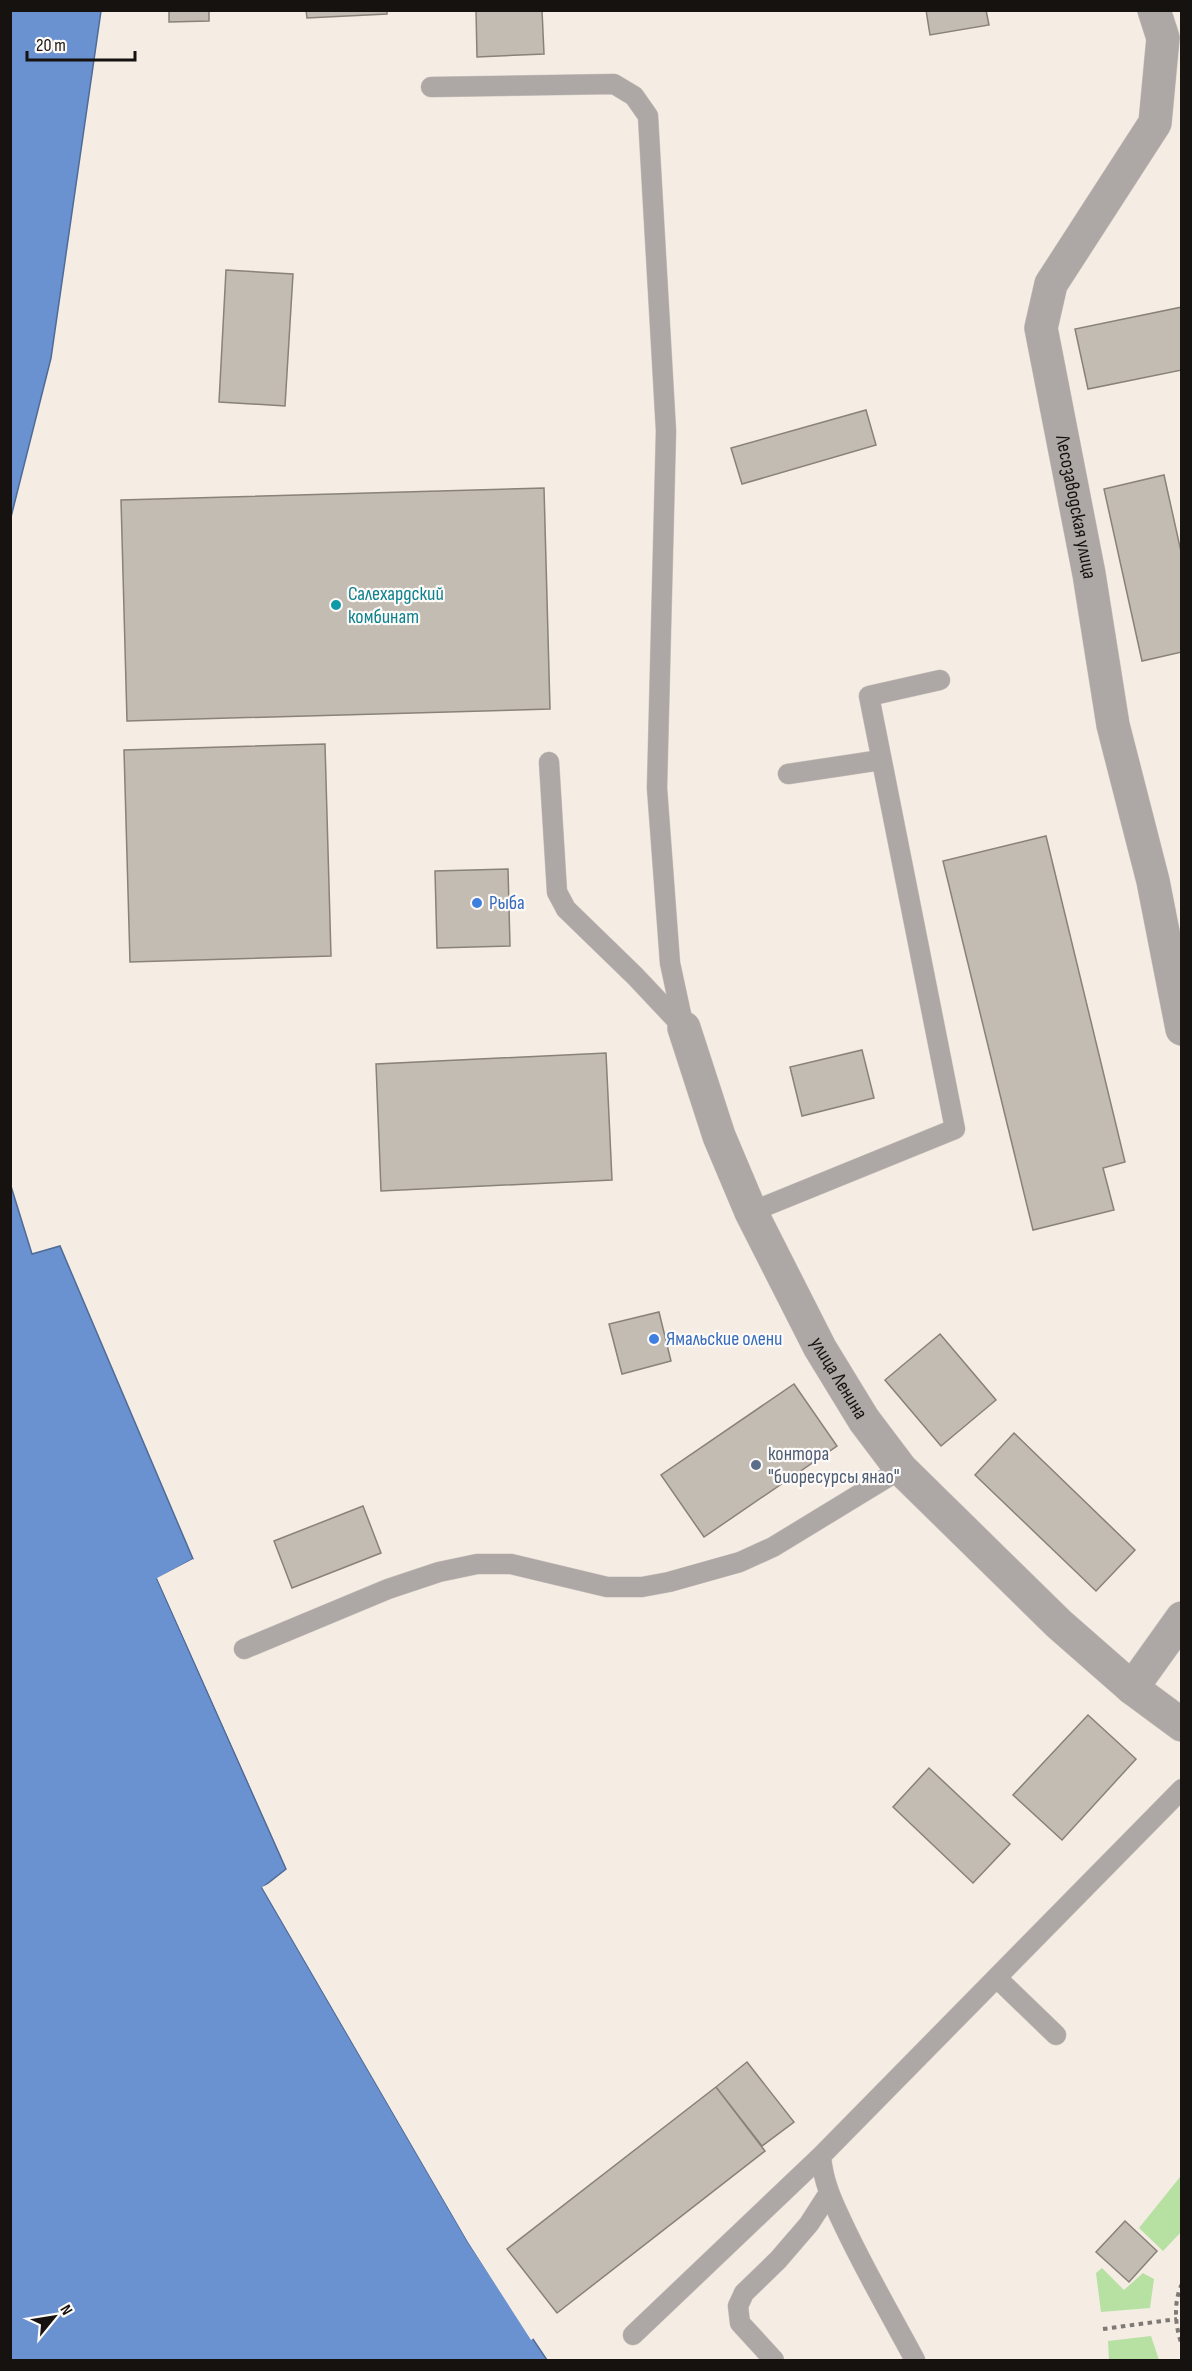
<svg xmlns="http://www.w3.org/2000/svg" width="1192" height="2371" font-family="'Sofia Sans Condensed',sans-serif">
<rect width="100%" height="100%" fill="#f5ece4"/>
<path fill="#b6e1a3" d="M1180,2177L1181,2232L1163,2251L1139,2228Z
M1102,2268L1124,2290L1143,2273L1154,2279L1150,2308L1101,2312L1096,2273Z
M1151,2336L1159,2360H1109L1108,2341Z"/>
<path fill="#6a91d0" stroke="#506b96" stroke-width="1.5" d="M11,10L101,11L51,358L11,517Z
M10,1183L32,1254L60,1246L193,1559L157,1579L286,1869L262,1888L468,2242L547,2360H11Z"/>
<path fill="#f5ece4" d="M193,1559L194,1562L160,1580L281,1846L278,1848L157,1578Z
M275,1881L266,1888L471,2241L534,2338L531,2340L468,2242L262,1887Z"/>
<path fill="#c2bcb3" stroke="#888279" stroke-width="1.5" d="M169,10H209V21L169,22Z
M306,10H387V14L307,18Z
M476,10H542L544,54L477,57Z
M926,10H986L989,25L930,35Z
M226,270L293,274L285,406L219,402Z
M1182,307V370L1088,389L1075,329Z
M866,410L876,445L742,484L731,448Z
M1164,475L1182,556V652L1142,661L1104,489Z
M544,488L550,709L127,721L121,500Z
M325,744L331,956L130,962L124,750Z
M1046,836L1125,1162L1103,1168L1114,1210L1033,1230L943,861Z
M508,869L510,946L437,948L435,871Z
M862,1050L874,1098L802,1116L790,1067Z
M606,1053L612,1180L381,1191L376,1064Z
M659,1312L671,1361L622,1374L609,1324Z
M940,1334L996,1400L941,1446L885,1380Z
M794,1384L837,1446L704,1537L661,1475Z
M1014,1433L1135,1550L1096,1591L975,1475Z
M363,1506L381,1553L292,1588L274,1541Z
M1088,1715L1136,1759L1062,1840L1013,1795Z
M929,1768L1010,1844L973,1883L893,1807Z
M747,2062L794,2122L762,2146L716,2087Z
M716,2087L765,2151L557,2313L507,2249Z
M1125,2221L1157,2251L1129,2282L1096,2252Z"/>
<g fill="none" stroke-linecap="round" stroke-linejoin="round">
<g stroke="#d1c9c2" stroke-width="21">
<path id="service" d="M431,87L614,84L634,96L648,116L666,431L657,788L670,963L684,1028
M549,762L557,892L566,909L635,976L684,1028
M788,774L881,760
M751,1212L955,1129L869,696L940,680
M244,1649L388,1589L439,1572L477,1564H511L607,1587H642L669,1582L740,1562L773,1547L901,1469
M997,1978L1056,2035
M821,2156C823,2183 834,2205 846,2230C867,2274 892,2317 915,2360
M633,2335L821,2156L1182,1789
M774,2360L740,2323L738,2306L744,2293L778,2260L809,2224L829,2193"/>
</g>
<g stroke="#d1c9c2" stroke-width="34">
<g id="minor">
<path id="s1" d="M1154,10L1163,38L1155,123L1051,284L1041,328L1089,574L1113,725L1153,881L1182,1029"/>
<path id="s2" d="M684,1028L719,1136L751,1212L820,1348L864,1420L901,1469L1059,1624L1132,1688L1182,1725"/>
<path d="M1132,1688L1182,1618"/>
</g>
</g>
<path stroke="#7e7974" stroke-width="4" stroke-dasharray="4.5 4.5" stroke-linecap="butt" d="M1182,2284C1173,2302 1175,2327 1182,2345
M1103,2329L1177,2319"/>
<use href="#service" stroke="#ada8a6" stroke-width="20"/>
<use href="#minor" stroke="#ada8a6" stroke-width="33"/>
</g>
<circle fill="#0f9aa8" stroke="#fefaf7" stroke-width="2" cx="336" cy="605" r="6"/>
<g fill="#3f7fe0" stroke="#fefaf7" stroke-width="2">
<circle cx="477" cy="903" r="6"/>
<circle cx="654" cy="1339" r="6"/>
</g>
<circle fill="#5c6f8a" stroke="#fefaf7" stroke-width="2" cx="756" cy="1465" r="6"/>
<g text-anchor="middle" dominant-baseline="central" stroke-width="4.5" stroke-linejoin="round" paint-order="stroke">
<g font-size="20" fill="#151210" stroke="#fefaf7">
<text stroke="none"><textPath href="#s1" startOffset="534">Лесозаводская улица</textPath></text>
<text stroke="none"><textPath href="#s2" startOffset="384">улица Ленина</textPath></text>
</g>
<g font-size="20" fill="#0d838f" stroke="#fefaf7" text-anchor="start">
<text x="348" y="594">Салехардский<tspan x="348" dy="23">комбинат</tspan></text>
</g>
<g font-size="20" fill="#366cbe" stroke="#fefaf7" text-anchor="start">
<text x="489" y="903">Рыба</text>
<text x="666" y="1339">Ямальские олени</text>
</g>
<g font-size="20" fill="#4e5e75" stroke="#fefaf7" text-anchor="start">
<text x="768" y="1454">контора<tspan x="768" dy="23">"биоресурсы янао"</tspan></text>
</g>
</g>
<rect width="1192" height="2371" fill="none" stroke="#151210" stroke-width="24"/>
<g transform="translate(54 2317) rotate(60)" stroke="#fefaf7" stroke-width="4.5" paint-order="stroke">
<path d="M0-4.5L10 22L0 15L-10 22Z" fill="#151210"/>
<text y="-9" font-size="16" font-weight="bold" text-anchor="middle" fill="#151210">N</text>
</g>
<path d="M27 51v9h108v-9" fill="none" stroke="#151210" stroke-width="3"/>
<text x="36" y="51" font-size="18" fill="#151210" stroke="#fefaf7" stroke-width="4.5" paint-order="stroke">20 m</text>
</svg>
